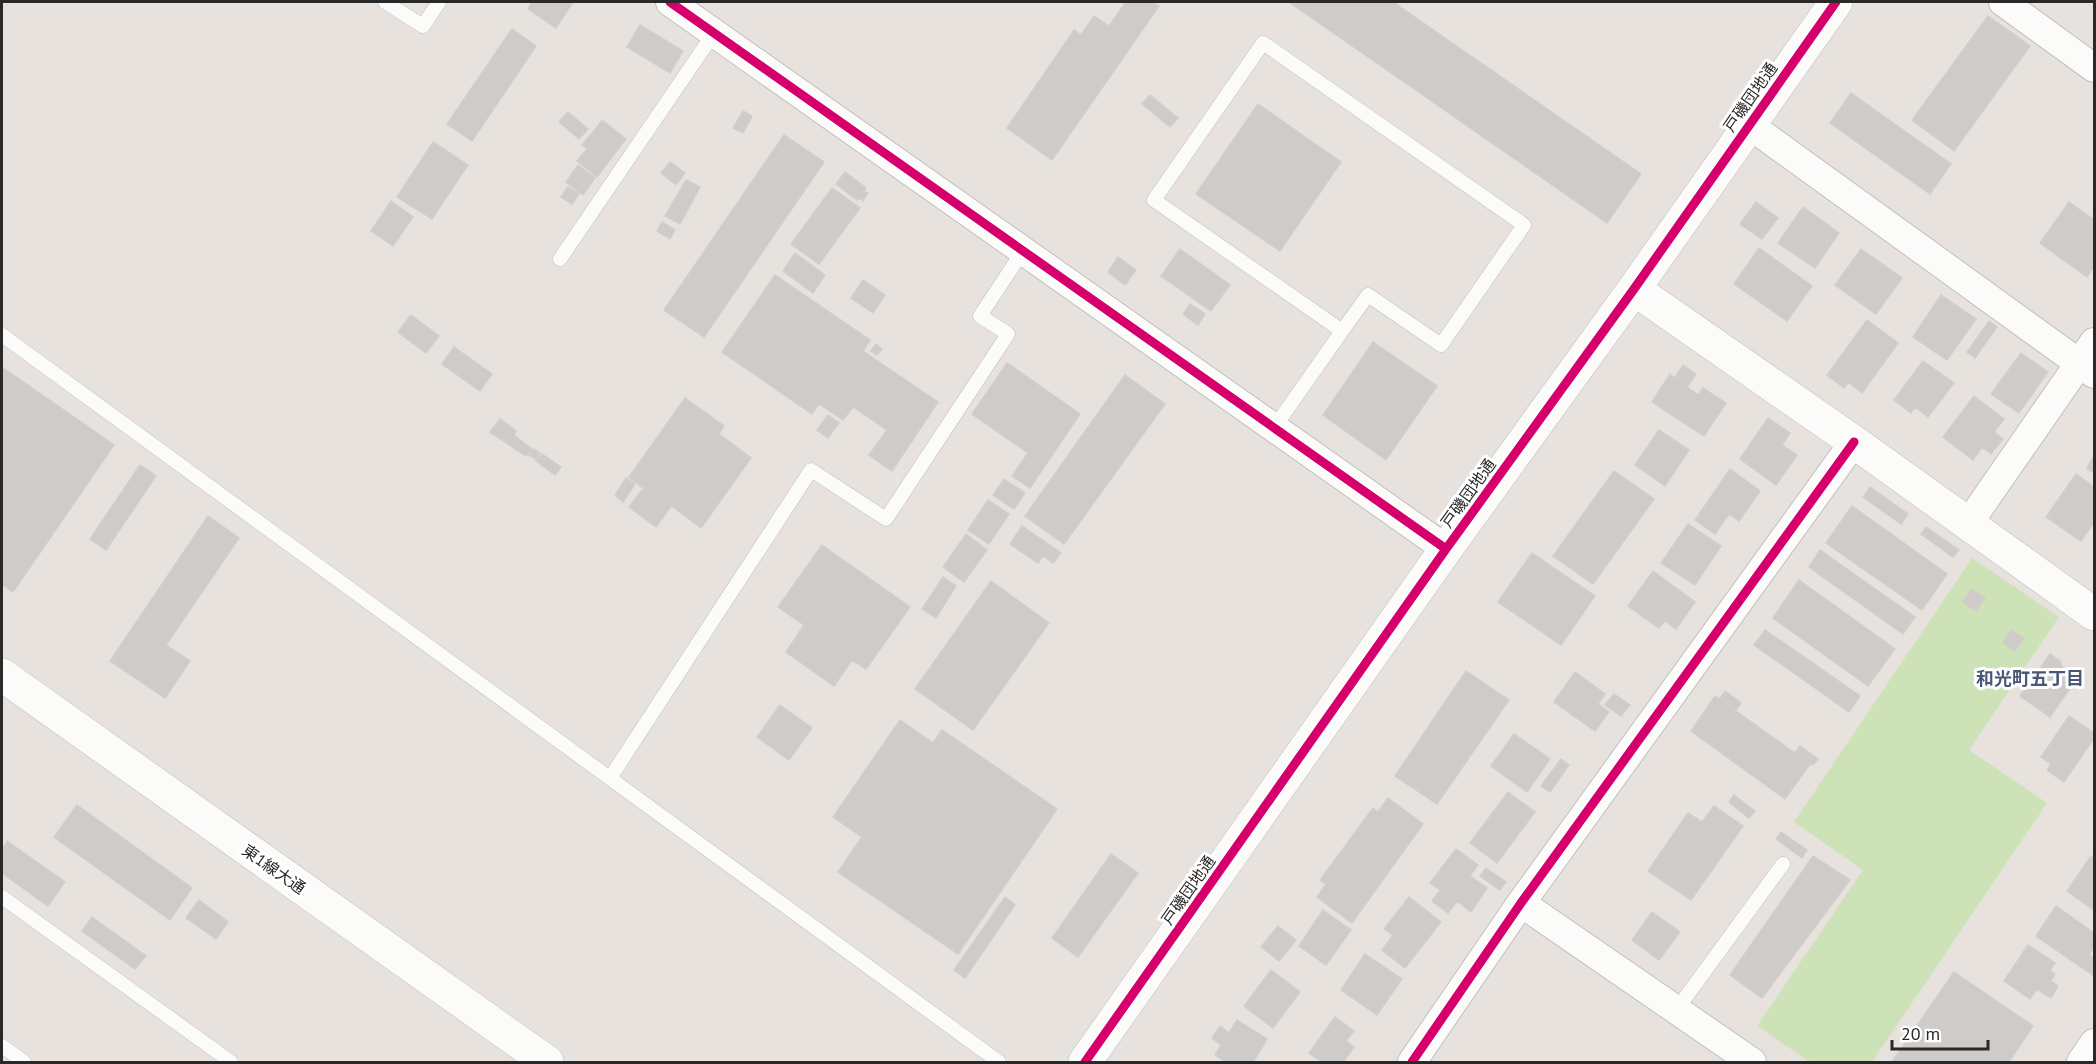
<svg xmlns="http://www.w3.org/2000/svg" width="2096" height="1064" font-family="'PT Sans','Noto Sans JP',sans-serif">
<rect width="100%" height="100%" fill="#e7e2de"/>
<path fill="#cde2b7" d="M1972,558L2059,617L1969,750L2047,803L1872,1062H1810L1757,1026L1863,870L1794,822Z"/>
<path fill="#cecbc8" stroke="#d2ceca" stroke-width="1.5" d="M532,2H573L556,28L528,9Z
M1126,2H1153L1159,6L1052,160L1007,128L1074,30L1081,35L1094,16L1109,26Z
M1289,2H1393L1641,174L1607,223Z
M1988,16L2030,46L1954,151L1912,120Z
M640,25L683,51L670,73L627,47Z
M512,29L536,46L472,141L447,124Z
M1851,93L1951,164L1930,194L1830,123Z
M1150,95L1178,118L1170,127L1142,104Z
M1258,104L1341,162L1280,251L1196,194Z
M743,111L752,116L743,133L733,128Z
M568,112L588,129L579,139L559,122Z
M602,120L626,139L621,145L598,126Z
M598,126L621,145L597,177L577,161L587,149L582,145Z
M784,135L824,162L704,337L664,310Z
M433,142L468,165L432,219L397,197Z
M670,162L685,173L676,185L661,173Z
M578,165L595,178L583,195L566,182Z
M845,172L866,188L864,191L868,193L863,201L859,198L857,200L836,184Z
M686,180L700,187L680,224L665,216Z
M568,187L579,194L572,204L561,197Z
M832,188L860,208L819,264L791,244Z
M391,201L413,217L393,246L371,231Z
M1756,202L1778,218L1762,239L1740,224Z
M2069,202L2094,220V266L2087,277L2040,243Z
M1803,207L1839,233L1815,268L1778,243Z
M662,222L675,230L670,239L657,231Z
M1759,248L1812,286L1787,321L1734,284Z
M1180,249L1230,285L1211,311L1161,276Z
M1861,249L1902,278L1876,314L1835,285Z
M795,253L825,275L813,293L783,271Z
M1118,257L1136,270L1125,285L1108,272Z
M775,275L870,340L863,351L938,402L892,471L869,455L887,430L853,407L843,420L819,404L812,414L722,352Z
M863,280L885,295L873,313L851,298Z
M1941,295L1976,319L1947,360L1913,337Z
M1190,304L1205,314L1198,325L1183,314Z
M411,315L439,336L426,353L398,332Z
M1867,320L1898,343L1862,393L1848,382L1844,388L1827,375Z
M1989,321L1997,327L1975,358L1967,352Z
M1373,342L1437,386L1386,460L1323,415Z
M876,344L882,349L877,355L871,351Z
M454,347L492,374L480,391L442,364Z
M2021,353L2048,372L2019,413L1991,394Z
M1923,361L1954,383L1928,417L1915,407L1911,413L1894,400Z
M1007,363L1080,414L1030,488L1012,476L1028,453L972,414Z
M1683,365L1696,374L1687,387L1698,395L1703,388L1726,403L1704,436L1652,402L1670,374L1675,378Z
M2,367L114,445L13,592L2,584Z
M1125,375L1165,404L1064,544L1025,516Z
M1974,396L2004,419L1994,432L2003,439L1991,454L1982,447L1973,460L1943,437Z
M685,398L724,426L719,434L751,458L701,528L645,486L643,488L629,477Z
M828,415L839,423L828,438L817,430Z
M1768,418L1790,433L1782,445L1797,455L1776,485L1740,459Z
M500,419L516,431L514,435L532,449L526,456L490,432Z
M1659,430L1689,450L1665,486L1635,465Z
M534,449L540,453L536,459L529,455Z
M542,454L561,467L555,475L536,461Z
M2094,456V473L2087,468Z
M140,465L156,476L106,550L90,539Z
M1730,469L1760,491L1739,521L1729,514L1715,534L1695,520Z
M1614,471L1654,499L1593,584L1553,556Z
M2076,474L2094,487V522L2081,541L2046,517Z
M626,478L635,484L623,502L615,495Z
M1004,479L1025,493L1014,509L993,495Z
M645,486L672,505L656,527L629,507Z
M1870,487L1908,514L1901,524L1863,497Z
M988,500L1009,514L989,544L968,530Z
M1852,506L1947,574L1922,610L1826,543Z
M208,516L239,538L166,645L190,661L165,698L110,661Z
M1688,524L1721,546L1695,585L1661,563Z
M1022,526L1061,553L1053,563L1043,556L1038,563L1010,544Z
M1926,527L1959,550L1953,557L1921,534Z
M966,534L987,550L964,582L943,567Z
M822,545L910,607L866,669L852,660L834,686L786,652L804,625L778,607Z
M1820,550L1915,617L1903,634L1809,567Z
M1532,553L1595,596L1561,645L1498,602Z
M1653,571L1695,602L1676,629L1665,621L1659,628L1628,606Z
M943,577L956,586L936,618L922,609Z
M1799,580L1895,649L1868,686L1773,618Z
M991,581L1049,623L973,730L915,689Z
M1972,589L1985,598L1976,611L1962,602Z
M1765,630L1860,696L1849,712L1754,645Z
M2011,630L2024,638L2015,651L2002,643Z
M2050,654L2060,661L2071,687L2050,717L2020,696Z
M1466,671L1509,700L1437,804L1395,776Z
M1575,672L1605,694L1598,704L1609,712L1595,731L1554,702Z
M1725,691L1741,703L1736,710L1720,698Z
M1614,694L1630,705L1621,716L1605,705Z
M1715,696L1810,764L1785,799L1691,731Z
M780,705L812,728L789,760L757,737Z
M2069,716L2094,733V738L2064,782L2047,770L2051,764L2041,757Z
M900,720L933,743L942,730L1057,809L958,954L838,872L862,837L833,817Z
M1514,734L1550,759L1527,792L1491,766Z
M1800,746L1818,759L1813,765L1795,752Z
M1561,759L1569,765L1550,792L1541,786Z
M1508,792L1535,812L1497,863L1470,843Z
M1734,795L1755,811L1749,818L1729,802Z
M1388,798L1423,824L1352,923L1317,897L1326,884L1320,880L1373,808L1378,812Z
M77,805L192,888L170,920L54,837Z
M1714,806L1743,826L1691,900L1648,871L1688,813L1702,822Z
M1781,832L1807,850L1802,858L1776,839Z
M7,841L65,882L48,906L2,873V850Z
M1456,849L1478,865L1470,876L1487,888L1471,912L1457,901L1448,913L1432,901L1440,890L1430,883Z
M1111,854L1138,873L1078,957L1052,938Z
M1813,856L1850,880L1762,998L1730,975Z
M2091,856L2094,859V910L2067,891Z
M1486,868L1506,882L1500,890L1480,876Z
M1005,897L1015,905L965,978L954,970Z
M1409,897L1441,922L1405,968L1382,950L1393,935L1384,929Z
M199,900L228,922L216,939L186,918Z
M2056,906L2094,933V947L2089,955L2094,958V976L2036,936Z
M1323,910L1351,930L1326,965L1299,946Z
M1652,912L1680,932L1659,960L1632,940Z
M92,917L146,956L135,969L82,931Z
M1278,926L1296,940L1279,961L1261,947Z
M2028,945L2055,963L2050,970L2055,974L2051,981L2058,986L2051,998L2037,989L2030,999L2004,981Z
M1365,954L1402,979L1377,1015L1341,990Z
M1271,970L1300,992L1273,1028L1244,1006Z
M1954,972L2033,1026L2009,1062H1892Z
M1335,1017L1354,1031L1346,1041L1354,1047L1344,1061L1346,1062H1322L1309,1053Z
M1237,1020L1267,1039L1253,1062H1226L1215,1055L1221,1045L1212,1038L1220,1026L1229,1033Z"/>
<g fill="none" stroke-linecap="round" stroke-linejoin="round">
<g stroke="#c1bfc0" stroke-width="15">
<path id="service" d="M385,2L423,26L439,2
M560,259L714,33
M2,335L999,1062
M1274,428L1342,331L1154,200L1263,43L1524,225L1441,345L1368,295L1342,331
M610,778L811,470L886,519L1008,334L980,316L1023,251
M2,897L231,1062
M1677,1009L1783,864
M2,1046L24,1062"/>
</g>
<g stroke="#c1bfc0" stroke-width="30">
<path id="minor" d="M670,2L1446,549
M2003,2L2094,68
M1748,124L2094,374
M1968,524L2094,342
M1521,903L1752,1062
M1412,1062L1521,903L1854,442
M2081,1062L2094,1043"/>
</g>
<g stroke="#c1bfc0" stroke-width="34">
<path id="tertiary" d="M1634,289L1854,442L2094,614
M2,675L547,1062
M1085,1062L1446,549L1634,289L1836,2"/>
</g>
<use href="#service" stroke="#fbfbfa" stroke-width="14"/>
<use href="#minor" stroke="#fbfbfa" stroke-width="28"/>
<use href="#tertiary" stroke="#fbfbfa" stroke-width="33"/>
<g stroke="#fff" stroke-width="13">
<path id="cycleway" d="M670,2L1446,549
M1085,1062L1446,549L1634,289L1836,2
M1412,1062L1521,903L1854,442"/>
</g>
<use href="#cycleway" stroke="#d6006c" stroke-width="9"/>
</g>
<g text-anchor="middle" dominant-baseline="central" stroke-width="6" stroke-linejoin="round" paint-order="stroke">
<g font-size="16" fill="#292929" stroke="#fff">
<text transform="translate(1750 97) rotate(-55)">戸磯団地通</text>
<text transform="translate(1468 493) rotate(-54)">戸磯団地通</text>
<text transform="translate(274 869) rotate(35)">東1線大通</text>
<text transform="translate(1188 890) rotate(-55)">戸磯団地通</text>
</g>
<g font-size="18" font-weight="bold" fill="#4a5779" stroke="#fff">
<text x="2030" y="678">和光町五丁目</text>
</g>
</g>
<rect width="2096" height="1064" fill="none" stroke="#292929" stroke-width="6"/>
<path d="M1892 1040v9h96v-9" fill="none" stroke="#292929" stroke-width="3"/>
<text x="1901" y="1040" font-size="18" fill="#292929" stroke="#ffffff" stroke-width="4.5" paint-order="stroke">20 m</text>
</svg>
